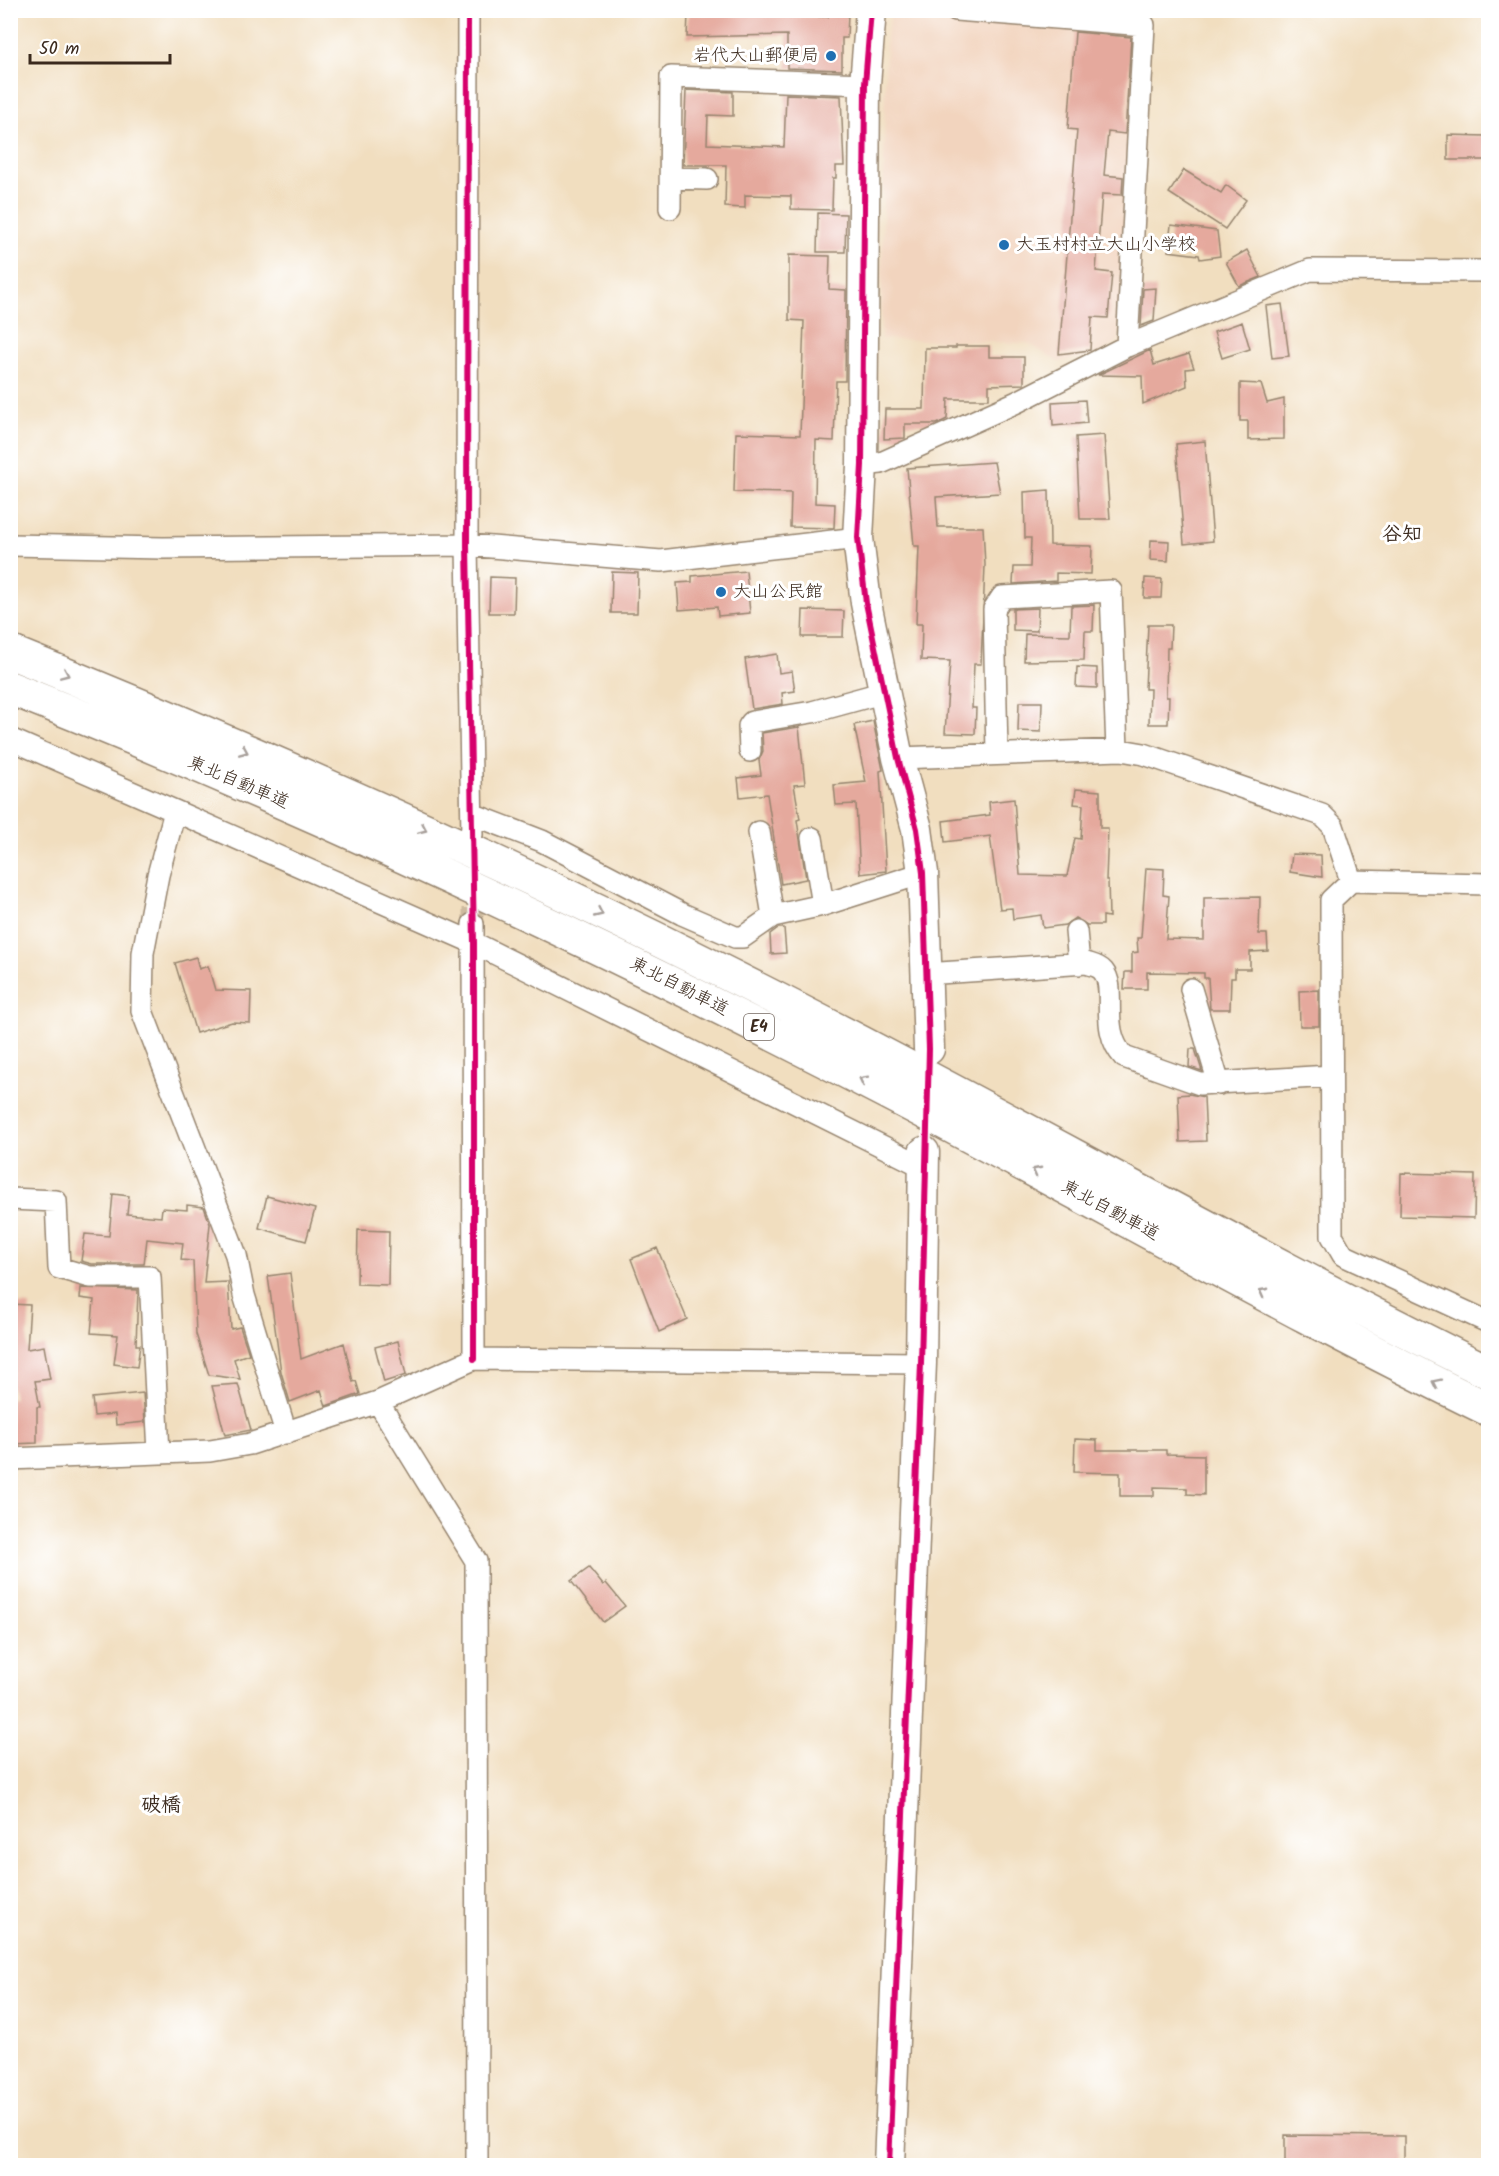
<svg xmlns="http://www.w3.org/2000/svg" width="1499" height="2176" font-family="Kalam,'Klee One',sans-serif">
<rect width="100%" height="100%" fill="#fff"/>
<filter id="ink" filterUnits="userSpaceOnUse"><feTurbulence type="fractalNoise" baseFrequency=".0167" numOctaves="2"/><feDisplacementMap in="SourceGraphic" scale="12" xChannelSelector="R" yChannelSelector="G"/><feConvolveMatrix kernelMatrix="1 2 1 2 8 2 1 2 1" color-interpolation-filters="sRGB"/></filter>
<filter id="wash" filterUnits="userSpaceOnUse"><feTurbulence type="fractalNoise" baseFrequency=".008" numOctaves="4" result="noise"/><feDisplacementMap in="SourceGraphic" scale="24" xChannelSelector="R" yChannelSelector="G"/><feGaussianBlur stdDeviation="1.35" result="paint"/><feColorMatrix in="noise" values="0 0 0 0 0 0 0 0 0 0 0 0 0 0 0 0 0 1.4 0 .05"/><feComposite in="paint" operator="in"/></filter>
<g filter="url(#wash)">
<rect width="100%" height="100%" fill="#f1debf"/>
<path fill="#f2d4be" d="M891,15L1138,28L1119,341L1097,355L1058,362L1028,343L881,339L886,35Z"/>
<g id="blocks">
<path fill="#e5a99d" d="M740,10H759L758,15L828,17V13H848L847,38H842V70L787,68V35L687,37L688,14L740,15Z
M1075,32L1131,37L1125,134L1108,132L1104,175L1123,177L1122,195L1102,194L1096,271L1112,273L1108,318L1092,317L1090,350L1059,354L1077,130L1068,129Z
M686,90L733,92V116L708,115L707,144L784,147L786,94L841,96L844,166H836V178H833L832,210L791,209V196L745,195V208L725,207L726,165H683Z
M1448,135L1486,136V160H1448Z
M1184,170L1221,193L1226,185L1246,200L1225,229L1169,193Z
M818,213L846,214L845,252H817Z
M1171,225L1217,231L1220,256L1200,259L1199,255L1168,251Z
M1247,250L1261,277L1239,286L1226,262Z
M789,255L830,256L829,289L846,290L845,381H836L834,441L816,440L815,503L835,504L834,528L790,527L791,493L734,492L736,433L800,435L804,321L789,320Z
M1156,288L1154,321L1141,326L1143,289Z
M1282,304L1289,356L1272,358L1266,306Z
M1242,322L1250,349L1222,358L1214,332Z
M956,346H989V357H1024V384L989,385V399H948L947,419L937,424H905V438L884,439L885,409H924L925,348H956Z
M1150,350L1154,365L1189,354L1194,368L1186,369L1187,386L1143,404L1142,376L1098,375Z
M1240,383L1261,384L1267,403L1284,399V439L1248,440V421H1240Z
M1085,400L1087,423L1053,426L1052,402Z
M1104,435L1110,519H1080L1076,437Z
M1205,441L1213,541L1184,544L1176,444Z
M994,462L1000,493L936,497L938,527H983L985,565L981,664H974L972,708H976L975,734L945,733L950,661L921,660L922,624H916L919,546H914L907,468Z
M1049,490L1050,545L1092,546L1091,574L1056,573V581L1013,584L1014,567H1030L1031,538H1025L1024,492Z
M1151,540L1169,541L1168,561L1150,560Z
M746,571L750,613L718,616L717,607L679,610L677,583L692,582V576Z
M612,572L638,573L637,613H611Z
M490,577L515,578L514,613H489Z
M1145,578L1162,579L1161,598H1144Z
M1094,605L1093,631H1085L1084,660L1024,661L1025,634L1070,635L1071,606Z
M1038,608L1037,631L1013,630V609Z
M803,610L844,611L843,637H802Z
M1148,625H1171L1170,648H1167L1166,697H1169L1168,724H1149L1150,689H1145Z
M777,654L779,673L792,671L795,691L782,693L783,704L752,709L745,659Z
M1077,667L1097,668V688L1076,687Z
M1019,702H1042L1041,732L1018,731Z
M873,721L883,770L880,771L886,871L860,874L856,804L836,805L834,785L866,782L854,725Z
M799,727L805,784L794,785L800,819L797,820L806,879L781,884L767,794L740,797L738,778L761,775L759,760L763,751L762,733Z
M1076,789L1100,791V828H1108L1106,880H1108L1109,917L1103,916V925H1087L1075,918L1065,925L1043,928L1041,915L1013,919L1012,908L1000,909L990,836L945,842L943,821L990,815L989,802L1014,799L1020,875L1067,876L1075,838L1081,839L1083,805L1074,804Z
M1292,854L1321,855L1322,877L1290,872Z
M1146,868L1164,869L1163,895L1169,896L1166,939L1204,940V898L1260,897L1259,934H1267L1268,951L1250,952V969H1235V978H1231L1230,1009H1210L1208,978H1204V973L1147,972V989H1124L1125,972H1132V953L1138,952L1137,938H1141Z
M778,928H784L786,953L771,954L770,934Z
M196,957L199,969L208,966L215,990L251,991L250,1023L232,1022L196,1033L175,963Z
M1319,990V1026H1300L1299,991Z
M1190,1049H1195L1202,1071L1189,1067Z
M1189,1094L1204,1097L1206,1141L1180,1142L1178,1095Z
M1401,1173L1475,1175L1474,1218L1400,1216Z
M113,1194L129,1196L127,1214L161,1217L162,1208L187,1210V1205L204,1207L210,1224L204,1283L228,1282L231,1329L240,1327L249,1354L234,1359L240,1379L209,1375L196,1334L193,1261L181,1260L183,1243L147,1239L144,1264H92L81,1261L85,1234L109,1236Z
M267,1196L315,1209L306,1241L259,1228Z
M358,1230L389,1231L388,1285L357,1284Z
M657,1248L687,1319L659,1332L631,1259Z
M290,1273L301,1359L344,1343L353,1382L356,1381L360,1394L326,1406L321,1390L290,1402L281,1372L268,1276Z
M81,1288L138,1290L136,1345H140L137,1367L114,1364L118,1335L91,1333L94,1300L80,1298Z
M10,1304L30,1305L27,1349L44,1346L50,1379L35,1381L40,1407H37V1443L11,1444L10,1399L14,1398L10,1380V1375L13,1374Z
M398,1341L406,1375L384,1382L375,1347Z
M238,1384L251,1430L225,1435L212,1386Z
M143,1393L145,1422L116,1425L115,1414L94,1416L92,1398Z
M1075,1439L1097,1440V1450H1166V1454L1204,1455V1495L1187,1494V1488L1154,1487V1496H1120V1473L1074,1472Z
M589,1568L603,1585L606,1583L625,1606L603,1622L571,1581Z
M1285,2135L1404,2136V2166H1285Z"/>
</g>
</g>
<g filter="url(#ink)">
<use href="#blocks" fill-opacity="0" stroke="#96846e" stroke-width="1.5"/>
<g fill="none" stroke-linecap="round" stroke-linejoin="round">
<path stroke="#cdba9f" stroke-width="21" stroke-dasharray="21 10" stroke-linecap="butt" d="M473,877V924"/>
<g stroke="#96846e" stroke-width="24">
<path id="street" d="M468,10L467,545L472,835
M956,10L1144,25L1127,346
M671,178L707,179
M670,208L671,77L865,84
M862,465L881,463L1017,402L1127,346L1310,270L1488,271
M10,545L163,548L467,545L661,561L858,538
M10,739L175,811L158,875L143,953L142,1011L236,1255L244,1295L286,1433
M750,751L749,726L752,722L812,712L885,692
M997,754L994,609L1002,597L1111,591L1117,750
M898,758L1121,750L1144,754L1322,815L1333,826L1351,881L1488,884
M175,811L474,943L924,1167
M472,814L542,841L682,914L735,937H743L773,916L823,905L923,873
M759,832L773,916
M812,838L823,905
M1351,881L1331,900L1332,1236L1343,1255L1488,1322
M473,924L474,1359
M1076,931L1079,964
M925,974L1086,963C1092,965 1099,966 1103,971C1118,989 1098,1029 1124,1057L1200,1084L1330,1076
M1191,989L1219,1084
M10,1199L56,1201L59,1268L90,1277H150L159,1453
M378,1402L476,1561L477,2166
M10,1459L210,1451L250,1444L378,1402L474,1359L921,1363"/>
</g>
<g stroke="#96846e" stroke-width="33">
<path id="secondary" d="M871,10L865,84L862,465L858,538L866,603L898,758L917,829L923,873L929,1049
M889,2166L921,1363L924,1152"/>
</g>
<g stroke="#96846e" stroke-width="36">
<path id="highway" d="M10,652C245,747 478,850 705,963C969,1094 1224,1242 1488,1372
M10,688C310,807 602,945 888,1093C1089,1197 1285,1310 1488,1409"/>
</g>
<use href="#street" stroke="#fff" stroke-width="21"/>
<use href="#secondary" stroke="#fff" stroke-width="30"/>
<use href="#highway" stroke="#fff" stroke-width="33"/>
<g stroke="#fff" stroke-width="10">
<path id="cycleway" d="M468,10L467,545L474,943V1359
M871,10L865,84L862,465L858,538L866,603L898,758L917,829L923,873L929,1049L921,1363L889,2166"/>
</g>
<use href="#cycleway" stroke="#d6006c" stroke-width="6"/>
</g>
<defs><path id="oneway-chevron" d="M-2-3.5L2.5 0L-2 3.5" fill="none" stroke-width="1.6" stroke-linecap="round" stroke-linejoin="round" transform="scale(1.5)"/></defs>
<g stroke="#a79f9a">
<use href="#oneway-chevron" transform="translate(65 674) rotate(23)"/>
<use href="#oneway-chevron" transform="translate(244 751) rotate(23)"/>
<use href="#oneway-chevron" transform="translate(423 829) rotate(24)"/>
<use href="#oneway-chevron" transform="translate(599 913) rotate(25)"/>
<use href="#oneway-chevron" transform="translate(863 1080) rotate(-153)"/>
<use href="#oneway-chevron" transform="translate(1036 1171) rotate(-152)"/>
<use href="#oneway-chevron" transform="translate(1263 1292) rotate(-152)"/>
<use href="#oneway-chevron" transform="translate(1436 1383) rotate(-154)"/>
</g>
</g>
<g fill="#1f6fb2" stroke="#fff" stroke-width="2">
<circle cx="831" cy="56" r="6"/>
<circle cx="1004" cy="245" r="6"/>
<circle cx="721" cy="592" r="6"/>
</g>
<g text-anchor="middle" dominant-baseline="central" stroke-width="6" stroke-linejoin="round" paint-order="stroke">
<rect fill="#fff" stroke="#766a62" stroke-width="1.5" x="744" y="1014" width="30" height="26" rx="4.5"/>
<g font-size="16" font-weight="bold" fill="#3b2a1e">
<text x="759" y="1027">E4</text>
</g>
<g font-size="18" fill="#3b2a1e" stroke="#fff" text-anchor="start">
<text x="819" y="56" text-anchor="end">岩代大山郵便局</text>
<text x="1016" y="245">大玉村村立大山小学校</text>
<text x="733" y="592">大山公民館</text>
</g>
<g font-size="18" fill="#3b2a1e" stroke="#fff">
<text transform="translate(238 783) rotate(23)">東北自動車道</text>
<text transform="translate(679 987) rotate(27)">東北自動車道</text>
<text transform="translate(1110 1211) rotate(28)">東北自動車道</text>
</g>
<g font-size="20" font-weight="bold" fill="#3b2a1e" stroke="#fff">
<text x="1402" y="535">谷知</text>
<text x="161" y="1806">破橋</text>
</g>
</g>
<rect width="1499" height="2176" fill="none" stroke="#fff" stroke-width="36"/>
<path d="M30 54v9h140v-9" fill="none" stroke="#3b2a1e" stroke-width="3"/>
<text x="39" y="54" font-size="18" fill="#3b2a1e" stroke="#ffffff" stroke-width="4.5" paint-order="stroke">50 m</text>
</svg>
